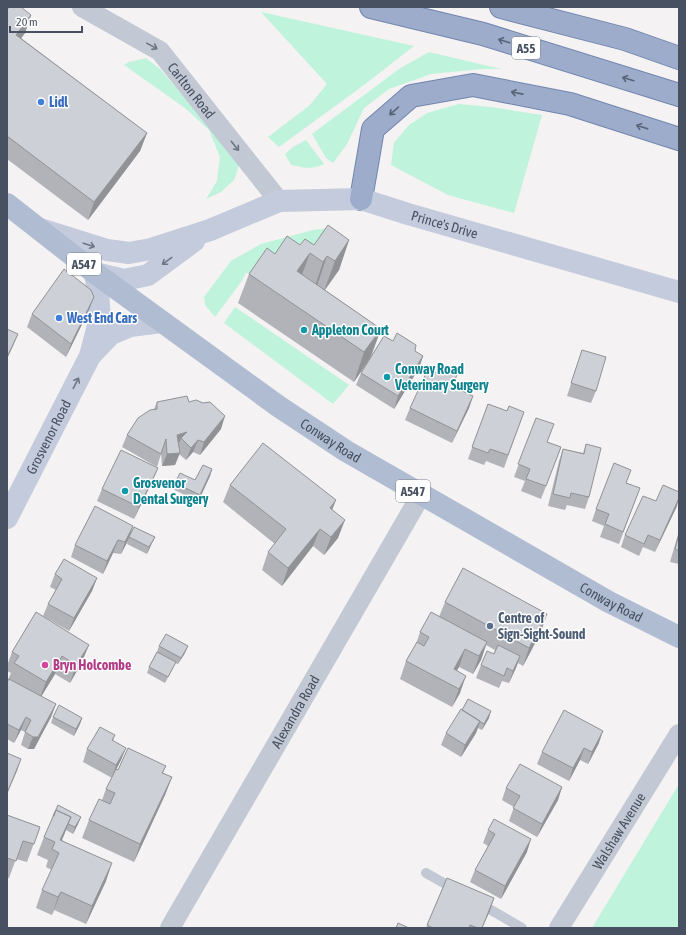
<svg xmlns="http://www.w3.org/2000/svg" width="686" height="935" font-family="'Asap Condensed',sans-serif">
<rect width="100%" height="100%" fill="#f4f2f2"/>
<path fill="#bff3dc" d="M261,12L414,46L364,85L279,147L268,137L310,105L327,84Z
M429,52L501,69H482L431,74L389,89L364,108L347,144L333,163L326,158L312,134L399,69Z
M146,58L160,69L233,153L239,165L234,180L221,192L206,199L217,181L220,157L209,130L185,108L124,65L129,62Z
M459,104L491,107L542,115L514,213L448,195L391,165L394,143L409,125L427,113Z
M306,140L324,164C309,170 307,168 291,165L285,154L293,147Z
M328,228L334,248L257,273H246L241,282L215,317L205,305L204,297L231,261L261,244L313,230Z
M235,307L349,385L333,404L224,323Z
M679,784V928H592Z"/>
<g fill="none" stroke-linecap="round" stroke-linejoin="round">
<g stroke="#7285af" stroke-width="24">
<path id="trunk" d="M371,7L483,34L679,95
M501,7L625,39L679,58
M361,199L373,129L411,96L473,85L570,104L679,139"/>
</g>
<path stroke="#c2c9d4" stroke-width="10" d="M426,873L456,890
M479,903L522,928"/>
<g stroke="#c2c9d4" stroke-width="20">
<path id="s1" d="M82,7L160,51L279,201"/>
<path id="s2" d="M170,928L421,495"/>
<path id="s3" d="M559,928L679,734"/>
</g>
<g stroke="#c4cbdc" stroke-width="22">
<path id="s4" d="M40,229L107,250L129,253L151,249L210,230L279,201L361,199L408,214L679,292"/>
<path d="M91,355L111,334L130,326L162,322"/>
<path id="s5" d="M7,518L90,356L100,318L98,293L95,273L124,280L148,275L194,241"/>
</g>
<path stroke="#b0bcd2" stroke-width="22" id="s6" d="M7,204L95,273L278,406L346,451L609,602L679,637"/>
<use href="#trunk" stroke="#9cacca" stroke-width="22"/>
</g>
<path fill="#b1b3b9" d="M7,10L31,15L25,33L21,38L147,133L140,151L88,220L7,159Z
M349,240L339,270L325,290L381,329L371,357L393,341L415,351L423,356L419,368L394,409L356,385L361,373L368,361L354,382L238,303L249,274L275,254L314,245Z
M89,310L66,357L27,327L32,314Z
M582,350L596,391L591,403L567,396Z
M454,386L473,396L469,408L452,443L405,420L410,408Z
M157,402H189L221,429L200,455L193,452L186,460L179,454L175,465L162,466L161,454L157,467L122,447L127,435L154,409Z
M488,404L507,411L524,412L504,468L486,461L484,465L468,459Z
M536,418L547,442L561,447L541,499L521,491L525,481L514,477Z
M586,444L589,497L585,509L567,505L565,510L548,506L559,461L563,449L583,453Z
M212,469L210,476L198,502L173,489L175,483L195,480Z
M153,480L134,519L97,501L102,489Z
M626,483L640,488L619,544L600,537L604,526L592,521L596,509Z
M230,485L332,510L338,538L324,555L313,546L282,586L262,570L268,552L275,544L223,502Z
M656,501L677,506L655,552L643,547L639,556L621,547L625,535Z
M679,531V564L670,562Z
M130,535L155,537L152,543L147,554L127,544L128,541L121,554L113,553L103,574L71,557L75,545Z
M55,574L97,578L92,591L69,631L43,616L48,604L56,590L50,587Z
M445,602L541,632L523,666L518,663L509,683L502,681L499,688L476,678L481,665L494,654L495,650L486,645L481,660L473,674L459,667L457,670L460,693L452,707L400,679L406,661L416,644L420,632L439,617Z
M36,612L82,662L70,683L55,674L41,697L56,704L51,717L34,749H28L21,745L25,732L21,730L14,743L7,739V682L11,673L7,671V666L12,652Z
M159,646L185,653L178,664L175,663L173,668L165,683L147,673L149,667L157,652Z
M53,717L82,718L80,724L74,736L51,723Z
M489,718L482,730L478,728L476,733L461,757L441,745L446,733Z
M115,735L113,741L126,748L121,760L116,769L118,770L166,766L163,773L172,777L165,795L134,862L82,838L89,820L102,800L106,789L112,778L83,762L87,749Z
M599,743L588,764L580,760L569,781L537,764L542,752Z
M562,787L558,800L537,837L509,821L514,807L502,800L506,788Z
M7,815L40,827L27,862L16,859L9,878H7Z
M53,816L81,817L78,824L73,834L66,830L62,840L106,881L86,924L54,910L52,915L36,908L42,890L52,870L46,867L48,860L37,855L44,837L51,822Z
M488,830L527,852L501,899L470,882L475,870L488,846L483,843Z
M447,878L494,898L482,928H426Z"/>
<path fill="#909296" d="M31,15L25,33L10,53L16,35Z
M147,133L140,151L88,220L94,202Z
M349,240L339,270L324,291L335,261Z
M310,253L299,283L287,301L297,271Z
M327,256L317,286L313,292L323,262Z
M94,297L89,310L66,357L71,344Z
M381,329L370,358L354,382L364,352Z
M18,334L13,346L7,359V357Z
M423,356L419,368L394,409L398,396Z
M473,396L469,408L452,443L457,431Z
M225,416L221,429L200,455L204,442Z
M187,432L181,438L178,446L177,435Z
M198,440L193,452L186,460L191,448Z
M180,453L175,465L162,466L167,454Z
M158,468L153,480L134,519L139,507Z
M212,469L210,476L198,502L200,495Z
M679,498L677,506L655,552L660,540Z
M336,500L329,518L330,508Z
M345,520L338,538L324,555L331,537Z
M133,526L129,538L121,554L125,542Z
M320,529L313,546L282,586L288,568Z
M155,537L152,543L147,554L149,547Z
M118,540L113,553L103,574L107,561Z
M97,578L92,591L69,631L74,618Z
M547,614L541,632L523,666L529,648Z
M487,642L481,660L473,674L479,656Z
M89,645L82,662L70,683L76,665Z
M188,646L185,653L178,664L181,658Z
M465,649L459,667L449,684L454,669Z
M62,656L55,674L39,700L46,682Z
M520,656L516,668L509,683L513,671Z
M466,676L460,693L452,707L459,689Z
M56,704L51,717L34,749H28L33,737Z
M491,711L489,718L482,730L484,724Z
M26,717L21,730L14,743L19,730Z
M82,718L80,724L74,736L76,729Z
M480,721L476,733L461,757L465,745Z
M603,731L599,743L588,764L592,752Z
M126,748L121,760L112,778L116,765Z
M584,748L580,760L569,781L573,768Z
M21,759L17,771L7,794V793Z
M172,777L165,795L134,862L140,844Z
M562,787L558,800L537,837L542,824Z
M71,817L64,835L57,851L60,840Z
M81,817L78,824L73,834L75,827Z
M531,839L527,852L501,899L505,886Z
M112,863L106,881L86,924L92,906Z
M61,892L54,910L52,915L58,897Z
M494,898L490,911L482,928Z"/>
<path fill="#ced0d7" stroke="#909296" d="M9,7H21L31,15L16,35L147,133L94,202L7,136V10Z
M328,225L349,240L335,261L327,256L323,262L310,253L297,271L381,329L364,352L249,274L267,248L275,254L287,236L300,245L305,239L314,245Z
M64,269L91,290L94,297L71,344L32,314Z
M7,329L18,334L7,357Z
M397,333L416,345L415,351L423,356L398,396L361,373L384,336L393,341Z
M582,350L606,357L596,391L571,383Z
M440,367L457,375L452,386L473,396L457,431L410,408L428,369L437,373Z
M187,396L189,402L196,400L203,403L210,402L225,416L204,442L198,440L191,448L181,438L187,432L177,435L180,453L167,454L166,439L161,454L127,435L138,418L150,410L157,409V402Z
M488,404L507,411L509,406L524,412L508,455L490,449L488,453L472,447Z
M536,418L554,424L547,442L561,447L546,486L526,479L530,469L518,464Z
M263,443L336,500L330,508L345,520L331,537L320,529L288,568L268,552L286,529L230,485Z
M586,444L601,448L589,497L571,493L570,498L553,494L563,449L584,454Z
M121,450L158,468L139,507L102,489Z
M614,463L631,470L626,483L640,488L623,532L605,524L609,514L596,509Z
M203,465L212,469L200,495L175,483L180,473L195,480Z
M663,485L679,492V498L660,540L648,535L644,544L625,535L643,496L656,501Z
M95,506L133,526L125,542L118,540L107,561L75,545Z
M134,527L155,537L149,547L129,537Z
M679,534V551L675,549Z
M64,559L97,578L74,618L48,604L62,579L55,574Z
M463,568L547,614L529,648L445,602Z
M36,612L89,645L76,665L62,656L46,682L14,663L19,656L12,652Z
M431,612L487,642L479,656L465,649L454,669L466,676L459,689L406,661L417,642L424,646L429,637L420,632Z
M166,634L188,646L181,658L159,646Z
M498,645L520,656L513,671L507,668L504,676L481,665L487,651L494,654Z
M157,652L176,662L168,677L149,667Z
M9,679L56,704L38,737H33L25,732L31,720L26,717L19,730L7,724V682Z
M468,699L491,711L484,724L462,710Z
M59,705L82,718L76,729L53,717Z
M461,709L480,721L465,745L446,733Z
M564,710L603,731L592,752L584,748L573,768L542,752Z
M100,727L115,735L112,740L126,748L116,765L87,749Z
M128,748L166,766L162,773L172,777L140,844L89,820L99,799L110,804L115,793L106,789L116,769L118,770Z
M7,753L21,759L7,793Z
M520,764L562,787L542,824L513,808L520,796L506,788Z
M58,805L81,817L75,827L68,824L71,817L56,810L54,816H53Z
M56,810L71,817L60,840L112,863L92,906L61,892L58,897L42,890L59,853L52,849L55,842L44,837Z
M7,815L40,827L34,844L23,841L16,861L7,858Z
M494,819L531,839L505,886L475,870L495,834L488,830Z
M447,878L494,898L482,928H478L470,925L469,928H433L427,925Z
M398,923L409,928H396Z"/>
<defs><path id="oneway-shaft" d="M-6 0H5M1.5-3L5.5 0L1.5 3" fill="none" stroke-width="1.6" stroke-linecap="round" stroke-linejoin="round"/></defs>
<g stroke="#596376">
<use href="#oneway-shaft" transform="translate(504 41) rotate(-163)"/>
<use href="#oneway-shaft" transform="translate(628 79) rotate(-163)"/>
<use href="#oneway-shaft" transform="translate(517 93) rotate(-169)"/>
<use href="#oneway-shaft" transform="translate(394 111) rotate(138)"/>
<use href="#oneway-shaft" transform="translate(642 127) rotate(-162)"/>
</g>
<g stroke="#6d7584">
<use href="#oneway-shaft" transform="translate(152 46) rotate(29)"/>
<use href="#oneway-shaft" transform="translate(235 146) rotate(51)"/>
</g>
<g stroke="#6d7686">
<use href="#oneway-shaft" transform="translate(89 245) rotate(18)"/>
<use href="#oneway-shaft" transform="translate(167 261) rotate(144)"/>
<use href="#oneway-shaft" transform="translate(76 383) rotate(-63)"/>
</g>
<g fill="#3f7fe0" stroke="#fff" stroke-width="1.5">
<circle cx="41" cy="102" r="4"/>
<circle cx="59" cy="318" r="4"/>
</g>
<g fill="#0f9aa8" stroke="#fff" stroke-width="1.5">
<circle cx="304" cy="330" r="4"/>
<circle cx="387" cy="377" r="4"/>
<circle cx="125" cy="491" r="4"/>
</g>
<circle fill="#5c6f8a" stroke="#fff" stroke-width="1.5" cx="490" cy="626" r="4"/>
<circle fill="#d1479c" stroke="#fff" stroke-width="1.5" cx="45" cy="665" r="4"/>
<g text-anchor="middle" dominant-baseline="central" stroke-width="3" stroke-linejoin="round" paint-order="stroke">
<g fill="#fff" stroke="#7f8590" stroke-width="1">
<rect x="512" y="37" width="28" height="22" rx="3"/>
<rect x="67" y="253" width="34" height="22" rx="3"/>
<rect x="396" y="480" width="34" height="22" rx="3"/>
</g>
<g font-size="13" font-weight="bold" fill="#485161">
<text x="526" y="48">A55</text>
<text x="84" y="264">A547</text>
<text x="413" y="491">A547</text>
</g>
<g font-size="14" fill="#485161" stroke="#fff">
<text stroke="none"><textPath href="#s1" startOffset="140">Carlton Road</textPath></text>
<text stroke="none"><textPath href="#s4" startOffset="421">Prince's Drive</textPath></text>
<text stroke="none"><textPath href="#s5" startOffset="91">Grosvenor Road</textPath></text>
<text stroke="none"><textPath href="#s6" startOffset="401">Conway Road</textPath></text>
<text stroke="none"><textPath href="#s6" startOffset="725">Conway Road</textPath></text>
<text stroke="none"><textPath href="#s2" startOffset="250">Alexandra Road</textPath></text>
<text stroke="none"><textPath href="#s3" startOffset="114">Walshaw Avenue</textPath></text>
</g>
<g font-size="14" font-weight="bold" fill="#366cbe" stroke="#fff" text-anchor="start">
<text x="49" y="102">Lidl</text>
<text x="67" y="318">West End Cars</text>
</g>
<g font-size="14" font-weight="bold" fill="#0d838f" stroke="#fff" text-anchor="start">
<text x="312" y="330">Appleton Court</text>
<text x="395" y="369">Conway Road<tspan x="395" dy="16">Veterinary Surgery</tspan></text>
<text x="133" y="483">Grosvenor<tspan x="133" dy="16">Dental Surgery</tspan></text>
</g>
<g font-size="14" font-weight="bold" fill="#4e5e75" stroke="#fff" text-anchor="start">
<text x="498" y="618">Centre of<tspan x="498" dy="16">Sign-Sight-Sound</tspan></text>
</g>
<g font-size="14" font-weight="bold" fill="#b23c85" stroke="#fff" text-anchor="start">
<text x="53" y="665">Bryn Holcombe</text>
</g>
</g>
<rect width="686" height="935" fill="none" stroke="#485161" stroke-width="16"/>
<path d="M10 26v6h72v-6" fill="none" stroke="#485161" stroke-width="2"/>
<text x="16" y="26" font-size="12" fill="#485161" stroke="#ffffff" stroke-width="3" paint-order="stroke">20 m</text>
</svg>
